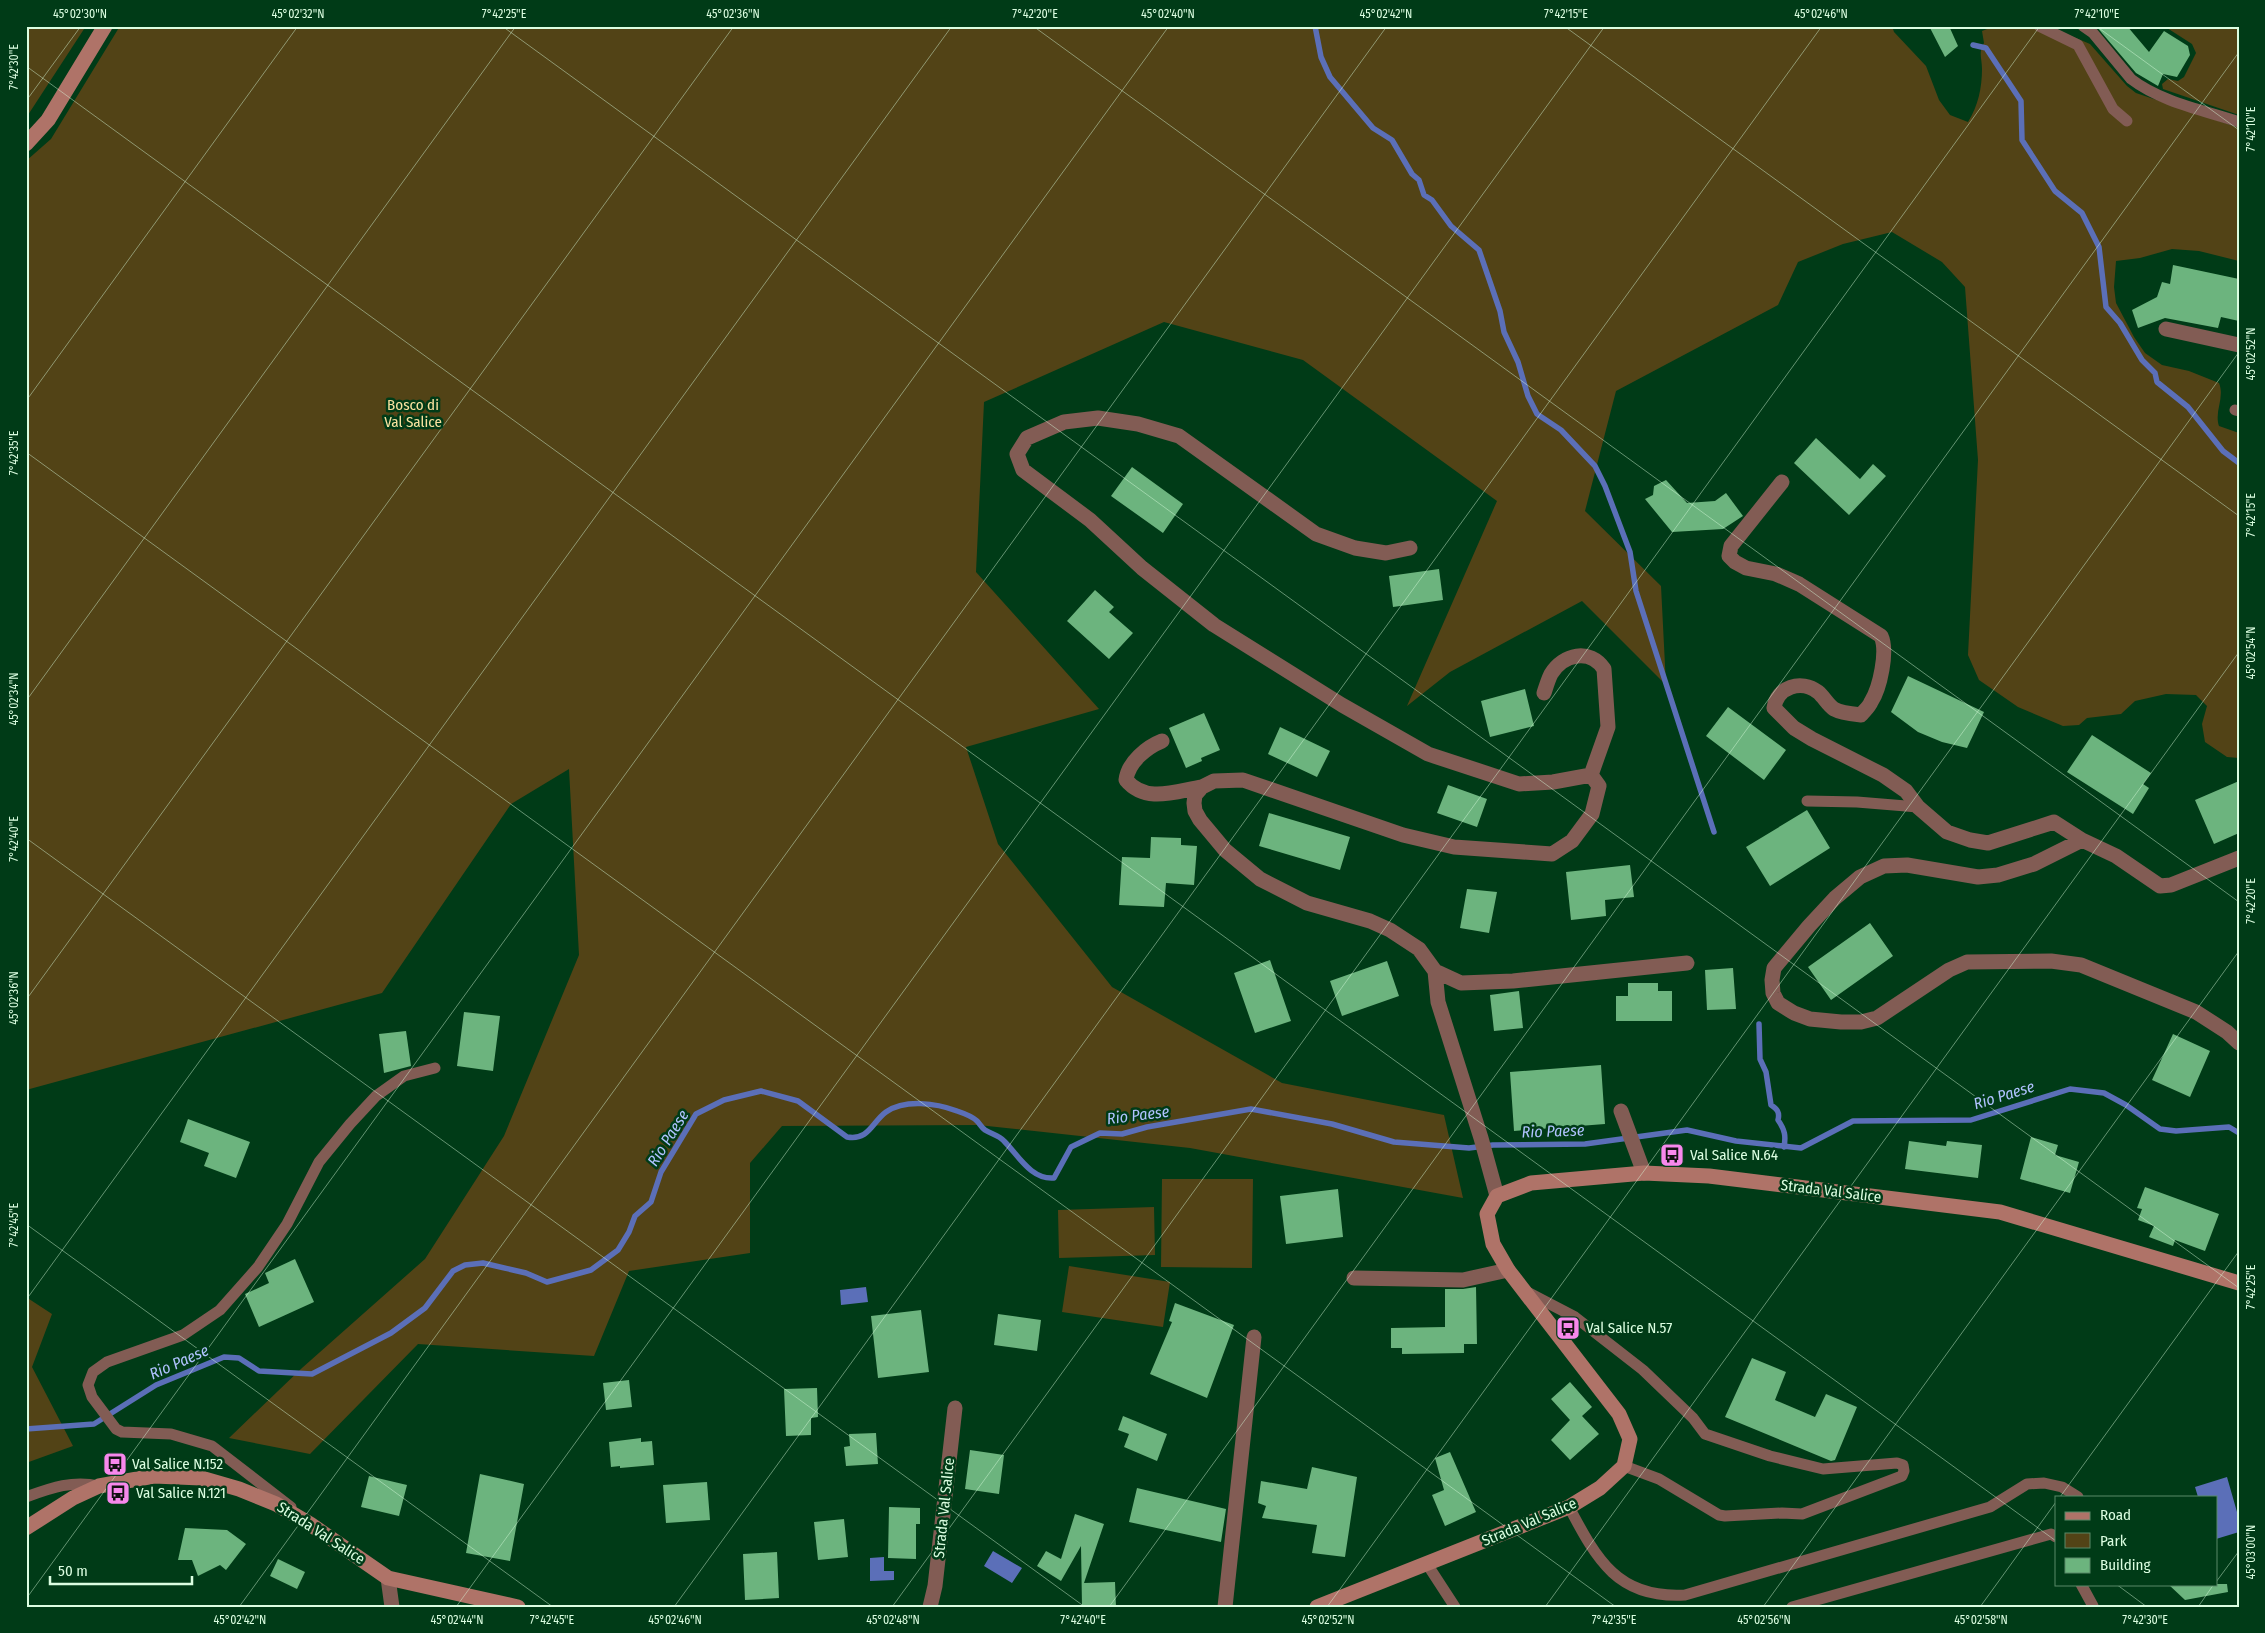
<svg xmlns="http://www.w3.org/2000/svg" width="2265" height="1633" font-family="'Fira Sans Condensed',sans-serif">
<rect width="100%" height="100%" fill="#003b17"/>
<path fill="#524316" d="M26,26H86L26,118Z
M120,26H1892L1894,32L1926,66L1939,100L1950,115L1968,122C1978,106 1982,88 1982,69C1982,58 1978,53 1984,43L1982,31L1995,26H2048L2090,44L2127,86L2136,93L2239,128V261L2199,251L2172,249L2140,258L2116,261L2114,287L2116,303L2134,337L2145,353L2162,365L2189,371L2219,383C2225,398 2214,411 2219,426L2239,433V758L2227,757L2205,742L2202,724L2207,706L2196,695L2166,694L2135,701L2121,714L2087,718L2079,725L2063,726L2018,707L1979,680L1968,655L1978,460L1965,287L1942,262L1892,232L1843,244L1798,262L1778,305L1616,391L1585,511L1661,586L1666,685L1582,601L1450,672L1407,706L1497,501L1303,360L1164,322L984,402L976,572L1099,709L966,747L998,844L1112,987L1282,1083L1444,1115L1463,1198L1190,1148L978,1125L782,1126L750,1163V1253L629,1271L594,1356L418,1344L310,1454L229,1438L302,1368L425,1259L504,1136L579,955L569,769L511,804L382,993L26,1090V161L51,139Z
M2164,26H2239V115L2163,89L2162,84L2168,79L2178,81L2184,77L2196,53L2192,44Z
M1162,1179H1253L1252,1268L1161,1267Z
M1154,1207L1155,1255L1059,1258L1058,1210Z
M1069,1266L1170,1282L1163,1327L1062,1312Z
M26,1297L52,1314L32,1367L73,1446L26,1463Z"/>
<path fill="#5b6fb8" d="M866,1287L868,1302L841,1305L840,1290Z
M2227,1477L2239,1519V1532L2216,1539V1497H2198L2195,1487Z
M993,1551L1022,1568L1012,1583L984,1566Z
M884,1557V1571H894V1580L870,1581V1558Z"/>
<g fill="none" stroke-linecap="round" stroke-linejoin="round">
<path stroke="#5b6fb8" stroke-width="5.5" d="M1315,26L1321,57L1330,77L1373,128L1392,140L1412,174L1419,180L1424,195L1432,200L1451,226L1479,250L1500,311L1504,332L1518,362L1528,396L1537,414L1561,430L1595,466L1605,486L1630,552L1636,591L1714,832
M1973,45L1986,48L2021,101L2022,140L2055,191L2082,213L2099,247L2106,307L2120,323L2142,360L2155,373L2157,382L2188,407L2223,451L2239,463
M1759,1024L1760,1059L1766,1072L1771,1105C1777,1109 1780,1112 1778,1120C1785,1130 1786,1136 1784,1147
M26,1429L94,1424L156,1385L224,1357L239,1358L259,1371L312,1374L391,1333L425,1308L453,1271L465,1265L483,1263L526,1273L547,1282L591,1270L618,1250L629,1232L635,1216L651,1202L661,1172L696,1114L724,1100L761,1091L798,1101L847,1137C869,1141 872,1122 886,1112C905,1099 936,1103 957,1111C963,1113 973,1117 977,1121C980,1124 981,1127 985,1130C991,1134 999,1135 1004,1141C1018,1155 1031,1180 1054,1178L1071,1147L1100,1133L1122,1134L1147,1127L1251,1109L1332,1124L1394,1142L1469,1148L1493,1145L1585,1144L1687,1130L1736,1141L1801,1148L1853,1121L1971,1120L2070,1089L2104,1093L2126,1105L2160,1129L2176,1131L2229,1127L2239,1133"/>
</g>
<path fill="#6cb47e" d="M1929,26H1949L1958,46L1945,57Z
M2096,26H2127L2149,52L2164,31L2188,46L2190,55L2177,77L2163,74L2158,86L2136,73Z
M2173,265L2239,279V321L2221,317L2218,328L2165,318L2138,328L2132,310L2157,297L2162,282L2170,284Z
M1816,438L1860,479L1873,464L1886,476L1849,515L1794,463Z
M1132,467L1183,504L1163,533L1111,496Z
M1666,480L1687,503L1715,501L1726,493L1743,516L1723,529L1672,532L1645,499L1653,495L1654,486Z
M1439,569L1443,600L1393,607L1389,576Z
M1095,590L1114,607L1109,612L1133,633L1109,659L1067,621Z
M1908,676L1984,712L1967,748L1942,742L1918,732L1891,712Z
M1525,689L1534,726L1490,737L1481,701Z
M1728,707L1786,750L1764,780L1706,736Z
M1204,713L1220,750L1201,758L1202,761L1186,768L1169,728Z
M1280,727L1330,751L1317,777L1268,754Z
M2092,735L2151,773L2143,784L2149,788L2133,814L2067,772Z
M2239,781V833L2214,844L2195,800Z
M1448,785L1487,799L1477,827L1437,813Z
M1807,810L1830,848L1770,886L1746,847Z
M1269,813L1350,837L1340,870L1259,846Z
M1151,837L1181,838V845L1197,846L1194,885L1166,883L1164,907L1119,905L1122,857L1150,858Z
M1630,865L1634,897L1605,900L1606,916L1571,920L1566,872Z
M1467,889L1497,892L1489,933L1460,928Z
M1870,923L1893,956L1831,1000L1808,967Z
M1270,960L1291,1021L1255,1033L1234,973Z
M1387,961L1399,996L1342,1016L1330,981Z
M1733,968L1736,1009L1707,1010L1705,970Z
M1628,983H1658V991H1672V1021H1616V996H1628Z
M1519,991L1523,1028L1494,1031L1490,995Z
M464,1012L500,1016L493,1071L457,1066Z
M406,1031L411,1066L384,1073L379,1034Z
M2173,1034L2210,1051L2190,1097L2152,1080Z
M1601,1065L1605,1124L1514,1131L1510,1072Z
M188,1119L250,1142L236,1178L204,1166L209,1153L180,1142Z
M2031,1137L2058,1145L2055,1155L2079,1162L2070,1193L2020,1179Z
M1909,1141L1946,1146L1947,1141L1982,1145L1978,1178L1905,1169Z
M2145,1187L2219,1214L2205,1251L2175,1240L2173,1246L2149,1237L2154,1226L2138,1220L2142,1209L2137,1208Z
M1338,1189L1343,1237L1286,1244L1280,1196Z
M295,1259L314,1302L259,1327L245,1294L269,1283L265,1273Z
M1476,1287L1477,1344H1464V1353L1402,1354V1348H1391V1328L1445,1327V1289H1463Z
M1175,1303L1234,1325L1207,1398L1150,1374L1172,1322L1169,1321Z
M921,1310L929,1372L878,1378L871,1316Z
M998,1314L1041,1320L1037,1351L994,1345Z
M1752,1358L1786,1372L1775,1400L1815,1417L1826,1394L1857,1407L1835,1460L1831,1461L1725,1417Z
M629,1380L632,1407L606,1410L603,1383Z
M1570,1382L1592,1407L1582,1416L1599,1434L1570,1460L1551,1440L1570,1420L1551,1399Z
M817,1388L818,1417L811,1418V1435L786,1436L784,1389Z
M1123,1416L1167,1434L1157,1461L1124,1447L1129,1434L1118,1430Z
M876,1433L878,1464L846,1466L844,1447L850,1446L849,1434Z
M641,1438V1442L652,1441L654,1465L620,1468V1466L611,1467L609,1442Z
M970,1450L1004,1455L999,1494L965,1489Z
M1450,1452L1476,1512L1445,1526L1432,1495L1444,1490L1435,1458Z
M1312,1467L1357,1477L1345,1557L1312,1553L1317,1525L1262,1518L1266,1506L1258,1503L1261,1481L1307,1489Z
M480,1474L524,1484L510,1561L466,1553Z
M369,1476L407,1485L399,1516L361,1507Z
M707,1482L710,1520L666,1523L663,1485Z
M1137,1488L1226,1509L1221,1542L1129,1522Z
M889,1507L920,1508V1524H916V1559L888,1558Z
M1075,1514L1104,1524L1084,1583L1115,1582L1116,1607H1082L1081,1546L1061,1581L1037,1566L1046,1551L1061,1559Z
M844,1519L848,1557L818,1560L814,1522Z
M185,1528L227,1530L246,1544L226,1570L220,1565L198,1576L192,1560H178Z
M777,1552L779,1598L745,1600L743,1554Z
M278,1559L305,1572L297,1589L270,1576Z
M2168,1584H2227L2228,1592L2185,1600Z"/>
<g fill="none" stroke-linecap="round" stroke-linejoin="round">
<path stroke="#825c54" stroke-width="11" d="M2039,26L2078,45L2113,109L2127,121
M2083,26L2093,33L2131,79C2161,102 2203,110 2239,122
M2235,410L2239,411
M1807,801L1857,802L1918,807
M1527,1292L1575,1317L1643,1370L1693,1418L1705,1434L1770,1456L1823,1469L1897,1463L1903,1465L1904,1471L1902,1476L1802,1514L1782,1513L1725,1516L1719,1515L1659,1479L1624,1466
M26,1497C51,1488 72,1480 99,1486
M291,1507L212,1446L171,1434L122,1432L116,1429L92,1397L88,1385L93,1372L107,1362L183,1335L220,1310L258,1267L287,1224L319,1162L350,1124L376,1096L404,1076L435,1068
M1569,1507C1597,1560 1618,1599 1685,1595L1990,1507L2027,1484L2044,1483L2062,1487L2078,1497
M1427,1564L1455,1607
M2081,1584L2093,1606
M1792,1607L2051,1534L2056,1537"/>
<path stroke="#825c54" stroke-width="15" d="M2166,329L2239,345
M1782,482L1731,546L1729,556L1735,562L1746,568L1776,574L1799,584L1881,636C1888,651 1880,688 1871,702C1869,707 1864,711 1861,715C1852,714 1841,713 1834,709C1828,705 1824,697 1818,692C1801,679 1777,687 1774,708L1794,728L1812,739L1883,775L1906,791L1918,807L1947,832L1970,840L1988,843L2054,822L2082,840L2116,856L2160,886L2171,885L2239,858
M1410,548L1386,553L1355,548L1316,534L1179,436L1138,424L1098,418L1064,422L1027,438L1017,454L1023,470L1090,520L1142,568L1214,625L1342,705L1428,754L1519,784L1553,782L1591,775L1599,786L1592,814L1572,841L1552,854L1454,847L1403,835L1243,780L1214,781L1202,787L1195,795L1194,803L1195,811L1200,820L1225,850L1260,879L1307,903L1370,921L1390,930L1419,949L1435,971L1438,1002L1481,1138L1497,1196
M1544,693C1546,687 1548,680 1551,674C1563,654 1590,648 1604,669L1608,727L1591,775
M1162,741C1147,747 1128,762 1126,780C1146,804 1176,791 1202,787
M2082,840L2034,864L1998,875L1978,877L1907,865L1884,866L1860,877L1835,898L1809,926L1774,968L1772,980L1773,993L1778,1003L1794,1013L1810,1019L1841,1022H1861L1877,1018L1949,970L1967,962L2051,961L2081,965L2196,1012L2227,1032L2239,1043
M1435,971L1461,983L1513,981L1687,963
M1621,1111L1644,1173
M1354,1278L1463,1280L1508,1270
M388,1578L392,1607
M930,1607L935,1586L955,1408
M1225,1607L1254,1337"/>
<path stroke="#af7368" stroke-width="15" d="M26,144L48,120L105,26
M26,1528L73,1498L99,1486L154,1476L201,1478L239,1489L276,1504L310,1524L388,1578L518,1607
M1317,1607L1569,1507L1600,1488L1624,1466L1630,1439L1619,1414L1508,1270L1493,1244L1487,1214L1497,1196L1531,1183L1644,1173L1709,1176L2000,1212L2239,1283"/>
</g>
<path fill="none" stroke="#dbfee1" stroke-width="1" stroke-opacity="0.45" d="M502,26L2239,1288M1033,26L2239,902M1564,26L2239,516M2096,26L2239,130M26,66L2056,1541M26,101L81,26M26,401L298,26M26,452L1616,1607M26,701L516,26M26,838L1085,1607M26,1000L734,26M26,1224L553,1607M26,1300L952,26M2060,1497L2239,1251M2216,1582L2239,1551M2116,1584L2147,1607M26,1599L1169,26M239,1607L1387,26M456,1607L1605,26M674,1607L1822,26M892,1607L2040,26M1109,1607L2239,52M1327,1607L2239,352M1545,1607L2239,652M1763,1607L2239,951M1980,1607L2056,1502M2198,1607L2214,1584"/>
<defs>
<g id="bus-square" transform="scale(1.25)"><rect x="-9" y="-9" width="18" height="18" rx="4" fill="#f788ec" stroke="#003b17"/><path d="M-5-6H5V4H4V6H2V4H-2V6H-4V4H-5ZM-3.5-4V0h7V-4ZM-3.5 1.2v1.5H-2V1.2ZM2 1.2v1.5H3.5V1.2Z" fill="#111"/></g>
</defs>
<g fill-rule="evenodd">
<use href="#bus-square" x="1672" y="1155"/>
<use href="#bus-square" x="1568" y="1328"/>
<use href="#bus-square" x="115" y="1464"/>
<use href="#bus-square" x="118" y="1493"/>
</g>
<g text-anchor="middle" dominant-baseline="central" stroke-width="5" stroke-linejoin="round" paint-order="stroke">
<g font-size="15" fill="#f9e2a0" stroke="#003b17">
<text x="413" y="405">Bosco di<tspan x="413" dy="17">Val Salice</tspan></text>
</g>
<g font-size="15" fill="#dbfee1" stroke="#003b17" text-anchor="start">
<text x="1690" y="1155">Val Salice N.64</text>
<text x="1586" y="1328">Val Salice N.57</text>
<text x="132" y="1464">Val Salice N.152</text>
<text x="136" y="1493">Val Salice N.121</text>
</g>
<g font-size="15" fill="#dbfee1" stroke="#003b17">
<text transform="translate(1831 1191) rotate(7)">Strada Val Salice</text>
<text transform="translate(944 1508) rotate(-84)">Strada Val Salice</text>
<text transform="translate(1529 1522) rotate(-23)">Strada Val Salice</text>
<text transform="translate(321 1533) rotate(33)">Strada Val Salice</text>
</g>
<g font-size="16" font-style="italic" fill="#b0c3ff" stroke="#003b17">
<text transform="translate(2004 1095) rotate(-17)">Rio Paese</text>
<text transform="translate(1138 1115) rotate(-7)">Rio Paese</text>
<text transform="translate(1553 1131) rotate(-2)">Rio Paese</text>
<text transform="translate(668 1138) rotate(-58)">Rio Paese</text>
<text transform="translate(179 1362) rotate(-24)">Rio Paese</text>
</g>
</g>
<rect width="2265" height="1633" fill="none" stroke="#003b17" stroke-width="55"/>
<rect x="2055" y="1496" width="162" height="90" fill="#003b17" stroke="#588968"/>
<rect x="2065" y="1512" width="25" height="8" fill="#af7368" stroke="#588968"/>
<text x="2100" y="1520" font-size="15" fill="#dbfee1">Road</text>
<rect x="2065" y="1533" width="25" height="15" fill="#524316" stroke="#588968"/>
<text x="2100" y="1546" font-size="15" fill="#dbfee1">Park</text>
<rect x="2065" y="1558" width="25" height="15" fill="#6cb47e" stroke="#588968"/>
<text x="2100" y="1570" font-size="15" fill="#dbfee1">Building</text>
<path d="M50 1576v8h142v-8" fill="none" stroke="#dbfee1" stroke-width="2.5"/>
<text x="58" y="1576" font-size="15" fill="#dbfee1" stroke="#003b17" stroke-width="4" paint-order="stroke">50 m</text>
<rect x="28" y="28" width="2210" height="1578" fill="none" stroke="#dbfee1" stroke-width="2"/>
<g font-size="12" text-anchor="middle" fill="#dbfee1">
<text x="80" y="18">45°02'30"N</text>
<text x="298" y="18">45°02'32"N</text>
<text x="504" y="18">7°42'25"E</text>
<text x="733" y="18">45°02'36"N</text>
<text x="1035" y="18">7°42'20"E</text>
<text x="1168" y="18">45°02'40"N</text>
<text x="1386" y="18">45°02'42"N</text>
<text x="1566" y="18">7°42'15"E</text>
<text x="1821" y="18">45°02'46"N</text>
<text x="2097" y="18">7°42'10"E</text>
<text transform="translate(14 67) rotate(-90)" y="4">7°42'30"E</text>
<text transform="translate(2251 129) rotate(-90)" y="4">7°42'10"E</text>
<text transform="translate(2251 354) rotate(-90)" y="4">45°02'52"N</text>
<text transform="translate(14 453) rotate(-90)" y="4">7°42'35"E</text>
<text transform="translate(2251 515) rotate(-90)" y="4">7°42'15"E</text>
<text transform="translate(2251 653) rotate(-90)" y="4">45°02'54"N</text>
<text transform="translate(14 699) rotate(-90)" y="4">45°02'34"N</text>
<text transform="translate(14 839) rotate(-90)" y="4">7°42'40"E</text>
<text transform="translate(2251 901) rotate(-90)" y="4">7°42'20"E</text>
<text transform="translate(14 998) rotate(-90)" y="4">45°02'36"N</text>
<text transform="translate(14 1225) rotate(-90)" y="4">7°42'45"E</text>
<text transform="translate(2251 1287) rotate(-90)" y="4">7°42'25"E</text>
<text transform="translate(2251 1552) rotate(-90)" y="4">45°03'00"N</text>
<text x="240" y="1624">45°02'42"N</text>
<text x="457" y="1624">45°02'44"N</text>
<text x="552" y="1624">7°42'45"E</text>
<text x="675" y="1624">45°02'46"N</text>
<text x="893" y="1624">45°02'48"N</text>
<text x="1083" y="1624">7°42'40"E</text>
<text x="1328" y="1624">45°02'52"N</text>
<text x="1614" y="1624">7°42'35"E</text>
<text x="1764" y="1624">45°02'56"N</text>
<text x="1981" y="1624">45°02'58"N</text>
<text x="2145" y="1624">7°42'30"E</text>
</g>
</svg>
